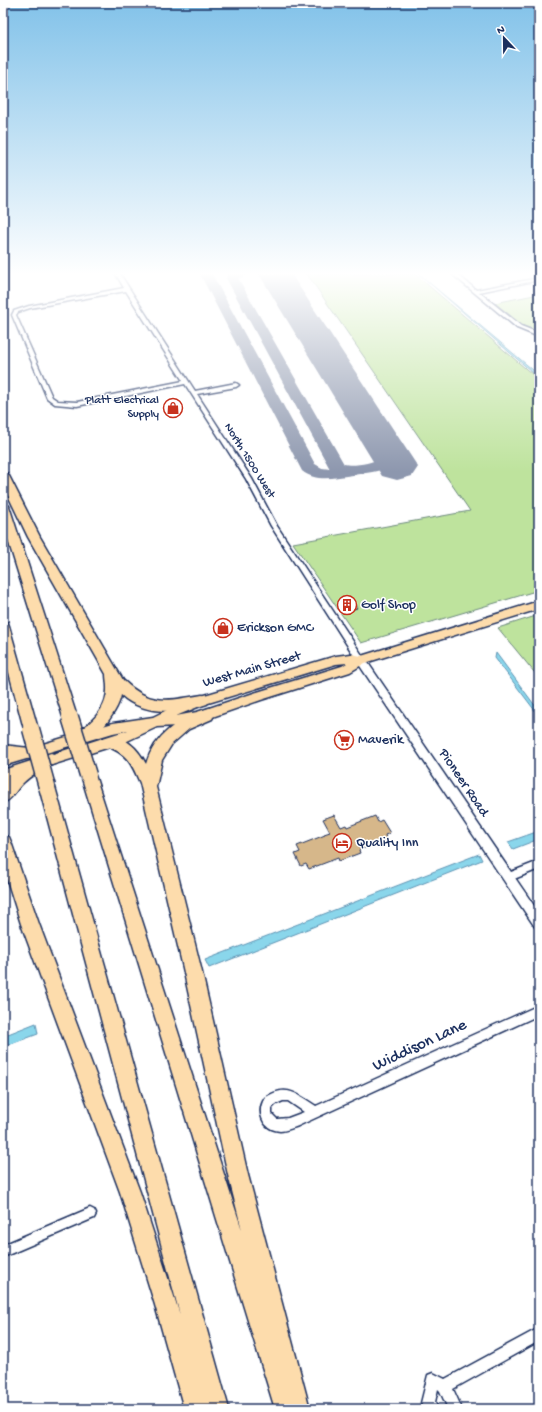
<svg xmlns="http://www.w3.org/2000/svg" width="542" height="1412" font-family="'Gochi Hand',sans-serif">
<rect width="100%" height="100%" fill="#fff"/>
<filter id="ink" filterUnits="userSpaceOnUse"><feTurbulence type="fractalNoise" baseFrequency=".025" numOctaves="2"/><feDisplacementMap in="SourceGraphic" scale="8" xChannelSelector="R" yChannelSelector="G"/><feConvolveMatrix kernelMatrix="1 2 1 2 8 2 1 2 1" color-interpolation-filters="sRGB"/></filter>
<g filter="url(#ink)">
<path fill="#bee39d" stroke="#6c897e" d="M307,274H415L539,380V590L361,643L293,543L470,511Z
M539,294V332L526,328L495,303Z
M539,615V678L498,628Z"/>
<path fill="#8ad6eb" stroke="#5e93b3" d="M419,274L539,375V378Z
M496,653L539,711V716L495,658Z
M539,831V839L513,849L508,842Z
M479,854L482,860L209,968L205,960Z
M36,1023L38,1034L3,1047V1036Z"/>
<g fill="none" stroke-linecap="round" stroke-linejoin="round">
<path fill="#8d97ae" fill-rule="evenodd" d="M200,274H212L315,464L322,468L330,469L226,278L228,274H246L244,277L238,278L344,464C351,466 373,464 378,458C380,456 380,452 382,450L388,448L394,450L396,453L390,466C379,472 366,473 353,475C336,477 317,483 302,471Z
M267,274H281L282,276L280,279C275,280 270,279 267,274Z"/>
<path fill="#8d97ae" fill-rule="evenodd" d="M259,274H291L418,467L412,476L397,480L382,476Z"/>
</g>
<path fill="#d6b78a" stroke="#1b2f5e" d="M350,598L357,608L345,612L338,601Z
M334,815L341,827L346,825L347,827L375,816L378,822L382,820L390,833L385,835L387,840L359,850L360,853L339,861L338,858L309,869L306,864L301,866L295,854L300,852L297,846L325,835L324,834L330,832L323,819Z"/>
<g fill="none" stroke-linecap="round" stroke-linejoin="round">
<g stroke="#1b2f5e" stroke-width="3">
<path id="minor" d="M116,274H120L195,391L236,383L239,385L236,387L197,394L252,479L277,526L364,658L365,660L364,662H358L271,526L246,479L185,384L77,406L55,404L47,398L12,315L14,311L29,306L124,288ZM126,291L183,381L77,402L58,401L52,397L16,315L18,312L30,308Z
M452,274H457L476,290L539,278V280L479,292L521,326L539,333V337L517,328Z
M539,861V869L509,881L506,880L504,877L506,874Z
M539,1005V1015L298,1126C292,1128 286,1131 280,1131C262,1130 256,1111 265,1098C286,1083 297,1094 316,1106ZM283,1101H288L304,1112L288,1118L277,1119L272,1114V1108L276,1104Z
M90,1208L94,1210L96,1214L94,1218L3,1257V1245Z
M539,1328V1341L453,1389L462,1409H448L440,1391L438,1389L435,1402L438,1409H424L421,1403L428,1375L433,1373L445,1379Z"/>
</g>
<g stroke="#1b2f5e" stroke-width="3">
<path id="tertiary" d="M361,656L364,657L539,913V929L535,927L358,663L356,660Z"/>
</g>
<g stroke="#1b2f5e" stroke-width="3">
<path id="primary" d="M539,601V609L365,663L350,672L261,700L198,722L178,726L157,727L123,743L3,780V770L128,730L113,733L3,766V756L113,723L153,717L175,706L198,697L336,656L351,654L361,656ZM347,663L342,666L254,693L197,712L176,716L205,704L336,664Z"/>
</g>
<g stroke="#1b2f5e" stroke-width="3">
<path id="motorway" d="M3,471L8,474L40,537L123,680C150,706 167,701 202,695L207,696L209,700L207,704C180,713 143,716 121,695C118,714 88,752 67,745L65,741C68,735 74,734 80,730C95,720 108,706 107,687C107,683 106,678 106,674L28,537L3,485Z
M3,502L7,504L9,506L77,717L75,721L70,723L65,721L63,717L3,524Z
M3,621L8,623L9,626L38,729L36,733L31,735L26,733L24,729L3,650Z
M207,709L212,711L214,715L212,719L189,729L172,744L162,760L156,787L201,968L248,1175L310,1409H275L81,775L83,771L88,769L93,771L95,775L242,1230L228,1175L183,968L140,783C132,764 127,753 106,746L104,742L106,738C123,732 139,750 146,764C155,734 179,719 207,709Z
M3,745L38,749L40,753L38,757L33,759L3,757Z
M51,753L56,755L58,759L56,763C44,768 32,774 23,783C16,789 12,800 3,803C3,798 1,789 3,784C7,771 39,757 51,753Z
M47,781L52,783L55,787L229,1409H184L155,1305L120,1192L21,924L3,867V835L9,837L11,842L39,924L140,1192L180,1315L39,787L42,783Z"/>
</g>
<use href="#minor" fill="#fff" fill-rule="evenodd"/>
<use href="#tertiary" fill="#fff" fill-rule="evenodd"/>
<use href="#primary" fill="#fddcac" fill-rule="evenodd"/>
<use href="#motorway" fill="#fddcac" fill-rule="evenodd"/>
<g stroke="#1b2f5e" stroke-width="19" stroke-linecap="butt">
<path id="motorway-bridge" d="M70,717L88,775
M31,729L47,787"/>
</g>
<use href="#motorway-bridge" stroke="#fddcac" stroke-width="16"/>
</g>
</g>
<linearGradient id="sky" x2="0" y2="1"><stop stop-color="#82c2e9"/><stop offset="0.58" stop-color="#fff"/><stop offset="1" stop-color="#fff" stop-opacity="0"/></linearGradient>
<rect width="542" height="472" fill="url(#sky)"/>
<defs>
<g id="shop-ring" transform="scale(1)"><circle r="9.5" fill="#fff" stroke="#c8321e" stroke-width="1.5"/><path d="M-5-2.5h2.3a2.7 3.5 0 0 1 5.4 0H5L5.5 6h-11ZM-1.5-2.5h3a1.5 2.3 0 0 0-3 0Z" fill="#c8321e"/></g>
<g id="building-ring" transform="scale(1)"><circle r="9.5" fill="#fff" stroke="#c8321e" stroke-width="1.5"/><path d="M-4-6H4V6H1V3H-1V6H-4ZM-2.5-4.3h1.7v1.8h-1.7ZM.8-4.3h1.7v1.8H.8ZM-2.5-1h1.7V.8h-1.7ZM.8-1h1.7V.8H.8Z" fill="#c8321e"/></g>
<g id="supermarket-ring" transform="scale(1)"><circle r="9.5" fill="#fff" stroke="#c8321e" stroke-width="1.5"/><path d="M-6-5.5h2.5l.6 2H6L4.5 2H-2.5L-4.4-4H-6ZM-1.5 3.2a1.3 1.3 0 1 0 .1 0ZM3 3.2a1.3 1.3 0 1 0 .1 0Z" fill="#c8321e"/></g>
<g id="hotel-ring" transform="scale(1)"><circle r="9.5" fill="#fff" stroke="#c8321e" stroke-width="1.5"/><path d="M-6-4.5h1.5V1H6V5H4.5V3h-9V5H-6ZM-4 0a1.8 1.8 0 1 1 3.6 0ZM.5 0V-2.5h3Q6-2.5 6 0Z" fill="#c8321e"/></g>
</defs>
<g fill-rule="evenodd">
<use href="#shop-ring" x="173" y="408"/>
<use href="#building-ring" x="347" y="605"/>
<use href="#shop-ring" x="223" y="628"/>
<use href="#supermarket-ring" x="344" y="740"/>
<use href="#hotel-ring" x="342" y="843"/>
</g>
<g text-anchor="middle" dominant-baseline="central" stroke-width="3" stroke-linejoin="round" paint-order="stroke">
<g font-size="12" fill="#1b2f5e" stroke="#fff" text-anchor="end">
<text x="159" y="401">Platt Electrical<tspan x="159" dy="14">Supply</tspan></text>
</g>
<g font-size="12" fill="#1b2f5e" stroke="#fff">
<text transform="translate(249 461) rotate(58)">North 1500 West</text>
</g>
<g font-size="14" fill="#1b2f5e" stroke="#fff" text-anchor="start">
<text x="361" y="605">Golf Shop</text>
<text x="237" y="628">Erickson GMC</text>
<text x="358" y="740">Maverik</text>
<text x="356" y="843">Quality Inn</text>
</g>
<g font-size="14" fill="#1b2f5e" stroke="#fff">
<text transform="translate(252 670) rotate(-16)">West Main Street</text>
<text transform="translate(463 783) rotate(56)">Pioneer Road</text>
</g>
<g font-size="17" fill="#1b2f5e" stroke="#fff">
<text transform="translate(420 1046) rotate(-25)">Widdison Lane</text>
</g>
</g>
<rect width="542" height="1412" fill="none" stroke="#fff" stroke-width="16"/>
<rect x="8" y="8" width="526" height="1396" fill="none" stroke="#1b2f5e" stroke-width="1.5" filter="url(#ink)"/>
<g transform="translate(504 38) rotate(338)" stroke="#ffffff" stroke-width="3" paint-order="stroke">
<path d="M0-3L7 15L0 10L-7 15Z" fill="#1b2f5e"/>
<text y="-6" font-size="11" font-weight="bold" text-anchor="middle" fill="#1b2f5e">N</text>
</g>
</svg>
